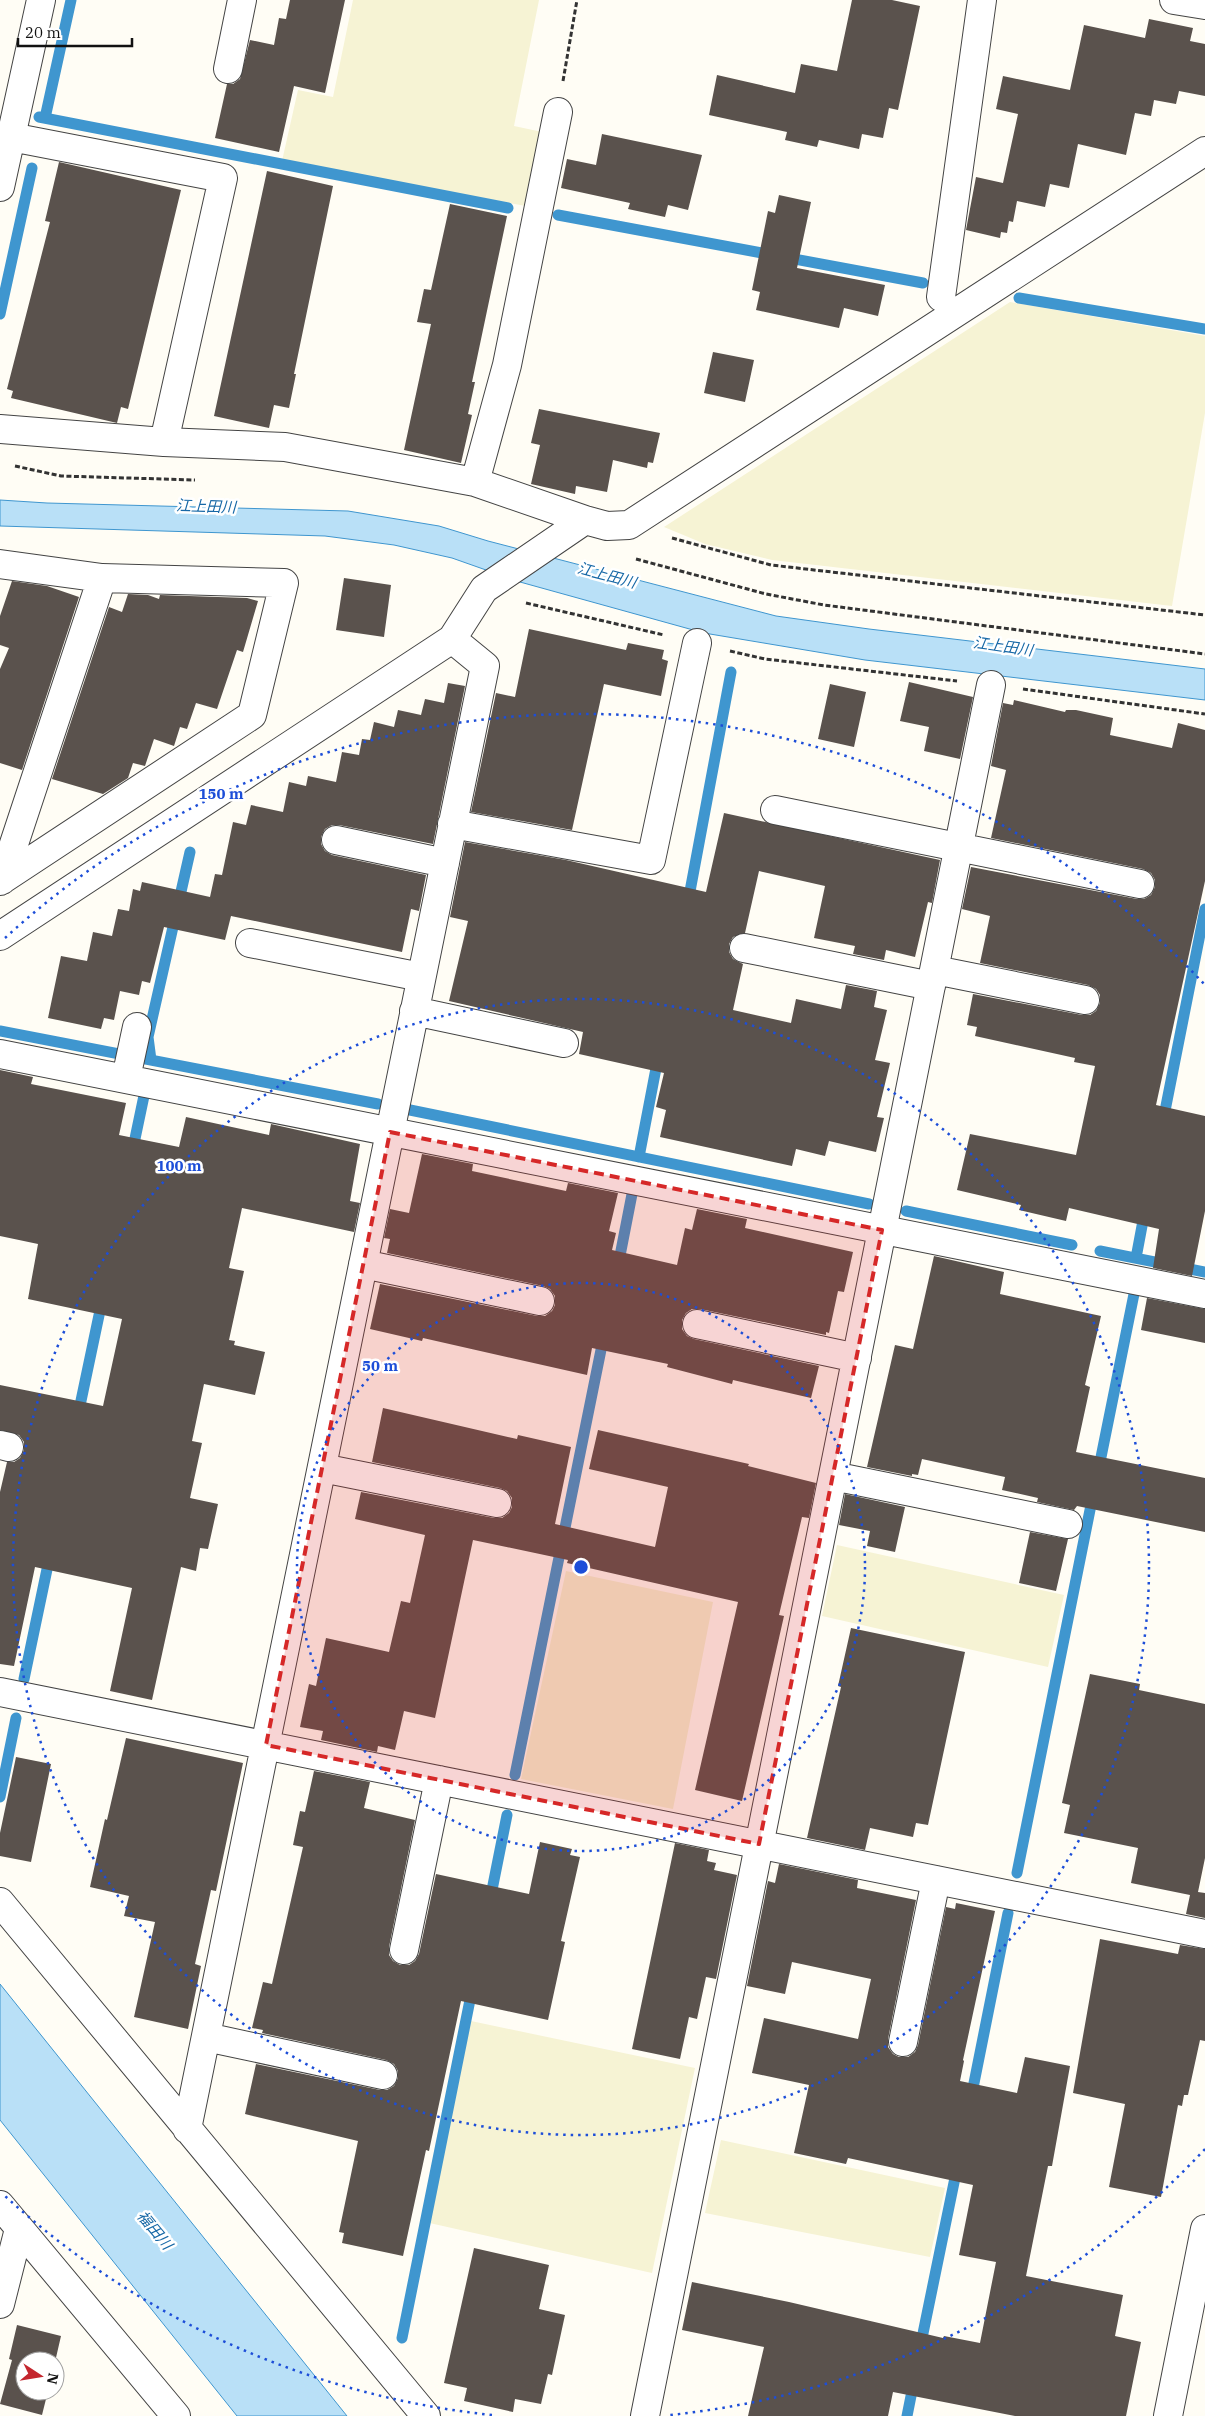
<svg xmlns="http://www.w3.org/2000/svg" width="1205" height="2416" font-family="'IBM Plex Serif','Noto Sans JP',serif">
<rect width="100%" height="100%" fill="#fffdf5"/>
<path fill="#f6f3d4" d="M353,0H539L514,126L547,133L531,207L282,161L298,90L333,97Z
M1010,302L1205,336V413L1172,606L772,560L705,544L664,527Z
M837,1545L1064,1595L1048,1667L822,1616Z
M566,1571L713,1602L673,1809L521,1779Z
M471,2021L695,2068L652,2273L425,2222Z
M721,2140L945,2188L930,2257L705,2213Z"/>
<path fill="#b9e0f7" stroke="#3f96cf" d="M0,500L47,503L348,511L439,526L488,541L776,616L869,629L1205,669V700L865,660L704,633L520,582L452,558L394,545L325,536L0,526Z
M0,1984L347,2416H237L0,2120Z"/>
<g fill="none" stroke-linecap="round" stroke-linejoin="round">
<path stroke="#3f96cf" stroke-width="11" d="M39,117L508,208
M45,118L71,0
M558,215L923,283
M1019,298L1205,329
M0,314L32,168
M688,902L731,672
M0,1031L378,1104
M151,1060L148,1037L190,852
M410,1110L869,1204
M1163,1121L1205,909
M132,1153L145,1091
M639,1157L658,1058
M906,1211L1072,1245
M1100,1251L1205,1272
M1136,1258L1145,1210
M618,1266L633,1189
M78,1415L102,1301
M1098,1472L1134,1294
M24,1679L50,1555
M515,1775L604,1335
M0,1797L16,1718
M1017,1873L1093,1495
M490,1900L507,1815
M971,2098L1008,1913
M402,2338L472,1990
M920,2348L957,2168
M907,2416L914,2381"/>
</g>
<path fill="#5a524d" d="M290,0H345L325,93L294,86L279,152L215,138L227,84H233L240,79L250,40L274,45L279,18L286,19Z
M852,0H892L920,6L898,110L889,108L883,138L862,134L859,149L819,140L817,147L785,140L787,132L709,115L717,75L795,93L801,64L837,71Z
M1149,19L1193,28L1190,41L1205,44V96L1179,91L1176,104L1154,100L1151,116L1135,113L1126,155L1078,144L1069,188L1050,184L1045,207L1017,201L1013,222L1009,221L1007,233L1001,232L1000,238L966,230L976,177L1003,183L1018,114L996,109L1003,76L1070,90L1084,25L1145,38Z
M602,134L702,155L688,210L668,205L665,217L628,209L630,203L561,188L567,159L596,165Z
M59,162L181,190L128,409L121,407L117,423L11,398L13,391L7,389L50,222L45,221Z
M267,171L333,186L294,374H296L289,408L274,405L269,428L214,416Z
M779,195L811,202L797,268L885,285L878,316L844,308L839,328L756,310L760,292L752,290L768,211L775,213Z
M450,204L507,216L472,382H475L468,414L472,415L461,463L404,450L431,324L417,322L424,289L431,290Z
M713,352L754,360L745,402L704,393Z
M539,409L660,433L653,463L648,462L647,468L613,460L607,492L576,486L575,494L531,484L540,445L531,443Z
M344,578L391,585L384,637L336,630Z
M12,581L47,586L79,597L22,770L0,763V669L9,648L0,645V616Z
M128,594L148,595L159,599L160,595L247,598L258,601L243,652L237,650L217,709L196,703L187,729L180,727L174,746L154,739L145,766L133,763L128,778L103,794L52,779L109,607L122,612Z
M529,629L626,650L628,643L664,650L662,659L668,661L661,696L604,684L572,830L471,812L496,693L515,697Z
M909,682L973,697L960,759L924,751L929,727L900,721Z
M448,683L465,686L433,844L339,825H332L325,829L321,837V844L325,851L332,855L426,875L419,911L411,909L402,952L231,916L225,940L164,927L150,983L142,981L139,995L120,991L114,1020L104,1018L101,1029L48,1018L61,956L87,961L93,932L112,936L118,909L129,911L133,889L140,891L142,882L210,897L215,874L222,875L233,822L246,825L251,805L283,812L289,782L306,786L308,776L336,782L342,752L359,755L362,739L370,740L374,722L394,727L398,710L421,715L425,699L444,703Z
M830,684L866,692L854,747L818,739Z
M1014,700L1065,712L1066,710H1076L1113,718L1110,735L1172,748L1178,723L1205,730V881L1156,1105L1205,1116V1211L1192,1276L1153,1268L1159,1229L1069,1208L1066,1221L1019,1210L1021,1205L957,1190L970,1134L1076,1155L1095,1066L1074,1062L1075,1058L975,1036L977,1027L967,1025L973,994L1082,1015H1090L1096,1011L1100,1003V995L1096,989L1088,985L980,963L990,916L962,909L971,867L1137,899H1144L1151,895L1155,887V880L1151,873L1143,869L991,838L1006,770L991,766L1003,703L1013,705Z
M724,813L940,860L932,903L928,902L915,957L886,950L884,960L853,954L855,946L814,938L825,886L759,871L745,933L733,937L729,944V952L733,959L743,964L733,1010L791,1023L796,999L841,1009L846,985L877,991L874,1007L887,1010L875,1060L890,1063L877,1117L884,1118L876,1152L829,1141L825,1156L796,1149L792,1166L660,1137L666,1110L656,1107L664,1073L579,1054L583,1032L449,1001L468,921L450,917L465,842L566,860L706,892Z
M0,1070L33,1077L31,1084L126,1103L119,1135L179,1147L186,1117L269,1135L271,1124L360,1144L350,1201L360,1203L354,1232L242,1208L229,1268L244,1271L229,1340L235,1341L234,1345L265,1352L255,1395L204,1384L192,1441L202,1443L190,1498L218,1504L208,1549L200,1548L196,1571L181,1567L152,1700L110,1691L132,1588L35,1567L14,1666L0,1664V1492L7,1462H14L20,1458L24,1450V1442L19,1435L0,1430V1385L103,1406L122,1319L28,1299L38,1244L0,1236Z
M422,1154L473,1164L472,1171L566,1191L568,1183L618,1193L609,1231L616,1233L612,1250L677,1265L685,1228L692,1230L697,1209L747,1219L745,1228L853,1252L844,1292L838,1291L829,1333L826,1332V1335L700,1309H692L686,1313L682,1320V1329L687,1336L694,1339L819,1366L811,1398L733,1380L732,1384L667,1367L668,1364L592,1348L587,1375L423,1338L422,1341L370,1329L380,1284L537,1316H545L552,1311L555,1305V1296L550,1289L543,1286L387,1253L390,1239L384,1238L390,1209L409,1213Z
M934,1256L1004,1272L1000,1294L1101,1316L1085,1385L1090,1387L1076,1452L1205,1478V1532L1077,1506L1074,1510L1037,1502L1038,1498L1002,1490L1005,1477L922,1459L918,1475L912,1474V1476L867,1467L895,1345L913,1349Z
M1147,1298L1205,1309V1343L1141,1330Z
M383,1408L517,1439L518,1435L571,1447L555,1524L655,1547L668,1487L589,1469L598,1430L749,1464L748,1466L816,1483L809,1518L802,1517L779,1615L784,1616L742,1801L695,1790L738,1602L567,1563L568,1560L473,1540L435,1718L404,1711L395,1750L378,1746L377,1752L321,1740L323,1731L300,1727L309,1684L316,1686L326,1638L389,1652L401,1601L410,1603L425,1535L355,1519L361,1492L494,1518H502L509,1513L512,1507V1498L507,1491L500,1488L372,1462Z
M845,1494L905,1507L895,1552L867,1546L870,1531L839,1525Z
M1030,1532L1068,1539L1056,1591L1019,1583Z
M851,1628L965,1652L928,1825L916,1823L913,1837L870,1828L865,1850L807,1838L841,1687L838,1686Z
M1090,1674L1140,1684L1139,1690L1205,1704V1858L1198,1892L1205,1893V1918L1186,1914L1190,1895L1131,1883L1138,1848L1064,1833L1070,1805L1062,1803Z
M126,1738L243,1763L216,1891L211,1890L195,1964L201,1966L188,2029L134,2017L155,1922L124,1916L129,1896L90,1887L105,1819L107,1820Z
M16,1757L51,1764L31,1862L0,1856V1833Z
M314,1771L370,1782L364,1808L415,1820L389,1947V1955L393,1961L400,1965H409L415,1961L419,1954L436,1874L529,1894L540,1842L572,1849L570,1855L580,1857L561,1941L565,1942L548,2020L461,2001L429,2151L426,2150L403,2256L342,2243L344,2233L339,2232L358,2141L245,2114L256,2064L380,2090H387L394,2086L398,2078V2071L394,2064L386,2060L262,2033L263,2030L252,2028L263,1982L272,1984L303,1847L293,1845L300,1811L305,1812Z
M675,1843L709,1850L707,1861L716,1863L714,1870L737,1875L716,1979L706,1977L697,2019L689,2017L680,2059L632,2049Z
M779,1864L858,1880L857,1888L916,1900L888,2039V2047L893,2054L899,2057H908L915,2052L918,2045L946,1907L955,1909L956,1903L995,1911L963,2060L964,2061L960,2081L1017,2093L1025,2057L1070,2066L1052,2166H1048L1026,2276L1123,2295L1115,2336L1141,2342L1126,2416H1015L893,2392L888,2416H748L764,2347L682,2330L692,2282L789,2302L943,2338L944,2336L980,2343L996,2262L959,2255L973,2185L848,2158L846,2164L794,2153L809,2085L752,2073L764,2018L858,2039L871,1979L792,1962L785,1994L747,1986L768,1881L775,1883Z
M1100,1939L1178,1954L1180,1945L1205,1949V2041L1200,2040L1188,2095H1184L1182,2106L1178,2105L1161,2197L1109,2187L1125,2104L1073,2093Z
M474,2248L549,2265L539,2309L565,2315L552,2375L548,2374L541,2404L515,2399L513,2412L464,2401L467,2388L444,2383Z
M17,2325L61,2336L55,2362L25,2361V2391H48L42,2415L0,2404L12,2360L9,2359Z"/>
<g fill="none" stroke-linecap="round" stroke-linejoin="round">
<g stroke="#444" stroke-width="30">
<path id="minor" d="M1174,0L1205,5
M228,69L242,0
M11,137L223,178L164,442
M0,187L41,0
M941,297L982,0
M0,429L164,442L285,447L475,482L585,520L607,526L629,525L1205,151
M475,482L507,365L558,112
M0,564L102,578L284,583L252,715L0,881
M775,810L1140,884
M452,824L651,860L697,643
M336,840L445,863
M2,880L102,578
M0,936L452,639L484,589L585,520
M250,943L421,977
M744,948L931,986
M935,970L1085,1000
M414,1011L564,1043
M0,1054L1205,1294
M126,1078L137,1027
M363,1264L540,1301
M697,1324L857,1358
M0,1445L9,1447
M322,1468L497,1503
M833,1476L1068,1524
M0,1692L1205,1934
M0,1902L426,2416
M404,1950L439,1780
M206,2037L383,2075
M903,2042L936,1880
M187,2129L485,666L452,639
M0,2205L176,2416
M0,2304L19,2229
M645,2416L991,685
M1168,2416L1205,2229"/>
</g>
<path stroke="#333" stroke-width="3" stroke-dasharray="5 2.5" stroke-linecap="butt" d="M563,81L577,0
M15,466L61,476L195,480
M672,538L771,565L1205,615
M636,559L766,594L824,605L1205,654
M526,603L664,635
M730,651L765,659L957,681
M1023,689L1205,714"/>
<use href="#minor" stroke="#fff" stroke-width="28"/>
</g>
<path fill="#d62828" fill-opacity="0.2" stroke="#d62828" stroke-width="4" stroke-dasharray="10 6" stroke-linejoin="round" d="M390,1132L882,1230L759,1844L266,1745Z"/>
<g fill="none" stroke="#1d4ed8" stroke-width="2.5" stroke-dasharray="2.5 5">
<circle cx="581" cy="1567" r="284"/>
<circle cx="581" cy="1567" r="568"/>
<path d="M1205 2149A853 853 0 0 1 670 2415M492 2415A853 853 0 0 1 5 2196M5 938A853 853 0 0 1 1205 985"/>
</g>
<g text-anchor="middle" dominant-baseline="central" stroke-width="5" stroke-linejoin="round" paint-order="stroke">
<g font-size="15" font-style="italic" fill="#1768a6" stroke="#fff">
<text transform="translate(206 506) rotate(2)">江上田川</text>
<text transform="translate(607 575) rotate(15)">江上田川</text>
<text transform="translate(1003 646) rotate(8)">江上田川</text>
<text transform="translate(155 2230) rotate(50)">福田川</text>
</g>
</g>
<circle cx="581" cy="1567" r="8" fill="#1d4ed8" stroke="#fff" stroke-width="2.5"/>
<g font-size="15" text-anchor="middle" font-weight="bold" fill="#1d4ed8" stroke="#fff" stroke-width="5" stroke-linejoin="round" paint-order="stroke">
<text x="221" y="799">150 m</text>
<text x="179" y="1171">100 m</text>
<text x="380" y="1371">50 m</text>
</g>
<g transform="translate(40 2376) rotate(102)"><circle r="24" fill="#ffffff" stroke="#a0a0a0"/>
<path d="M0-4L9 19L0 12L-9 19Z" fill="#c4262e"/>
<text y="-8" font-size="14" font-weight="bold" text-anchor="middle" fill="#111111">N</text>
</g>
<path d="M18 38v8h114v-8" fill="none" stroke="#111111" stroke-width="2.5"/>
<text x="25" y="38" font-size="15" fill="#111111" stroke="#ffffff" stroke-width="4" paint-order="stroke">20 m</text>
</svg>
